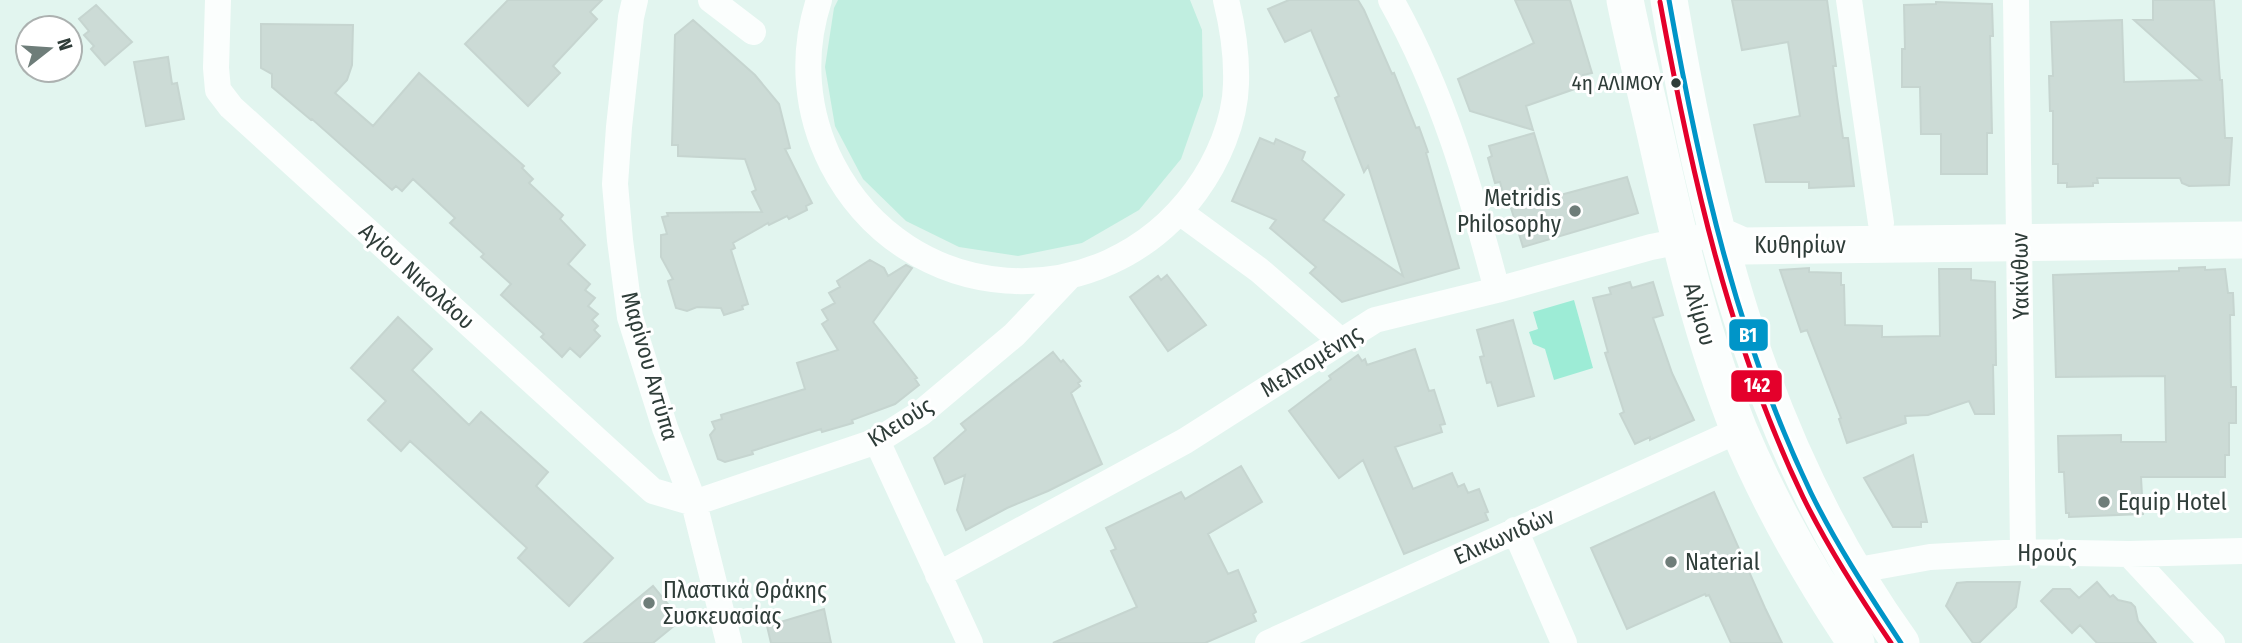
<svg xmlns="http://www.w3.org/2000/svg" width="2242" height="643" font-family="'Fira Sans Condensed',sans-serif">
<rect width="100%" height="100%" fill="#e2f5ef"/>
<path fill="#c0eee0" d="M838,0H1190L1202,30L1203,96L1181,159L1139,210L1082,243L1018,256L959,247L906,221L863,179L835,126L825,67L834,8Z"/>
<path fill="#9decd6" d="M1574,300L1593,368L1554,380L1545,349L1533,344L1529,332L1538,329L1533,312Z"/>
<path fill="#ccdbd6" stroke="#c6d5d0" stroke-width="2" d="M508,0H602L590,12L597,19L553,66L560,73L528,106L465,44Z
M1289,0H1358L1364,10L1392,74L1394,73L1416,128L1419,127L1428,152L1426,153L1459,268L1342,302L1310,273L1316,267L1270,228L1276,220L1232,201L1260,138L1274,144L1276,139L1305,152L1302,160L1344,195L1323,220L1403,276L1368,166L1364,172L1335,98L1339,96L1311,30L1285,42L1268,9Z
M1515,0H1570L1592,73L1583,75L1586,85L1526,106L1533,130L1470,111L1458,79L1534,43Z
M1732,0H1827L1836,66H1833L1837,97L1843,138H1848L1854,186L1809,188V182H1766L1754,125L1800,116L1788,42L1742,50Z
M2153,0H2214L2220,80H2222L2225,138H2232L2229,185L2189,186L2182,183L2180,178H2097L2098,183H2093V186L2067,187V183H2058V164H2053V111H2050L2049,76H2053L2051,22L2122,20L2124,82L2201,80L2134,20H2153Z
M1936,2L1992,4L1993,36H1990L1992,133H1987V174H1941V134H1921L1920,87H1902V49H1905L1904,5L1936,4Z
M96,5L132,42L105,65L91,49L94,46L84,35L89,31L79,19Z
M693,20L755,75L779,104L790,148L785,149L812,203L806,206L807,210L789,219L787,216L769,225L768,223L733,243L735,248L731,250L748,304L742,306L743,309L724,315L721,308L697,307L687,311L676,308L668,281L673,279L661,257V235L667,234L662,217L668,216L667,213L762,212L752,192L756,190L745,159L678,156V145H672L675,35Z
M261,24L353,25L352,65L347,80L335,93L373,126L419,73L524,166L522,168L533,179L529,183L563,215L560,219L585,245L568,264L590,284L585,290L595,298L588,306L598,314L592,320L598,326L594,330L600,336L580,357L570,348L562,357L541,337L544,334L501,295L511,284L481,257L484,254L450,223L455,218L413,179L402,191L396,186L392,190L312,119L311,120L272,87V74L261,68Z
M168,57L172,84L177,83L184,119L146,126L134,62Z
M1534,133L1553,197L1627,177L1638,213L1523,247L1507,195L1504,196L1500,182L1495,183L1488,158L1492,156L1489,146Z
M870,260L884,268L888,276L906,265L912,268L873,322L917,378L915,379L919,385L895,404L852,420L853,423L822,432L821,429L752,451L753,454L725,462L718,459L710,435L715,429L712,422L722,419L721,415L805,389L797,363L838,350L822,324L828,320L822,310L835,303L829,293L840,287L837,281Z
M2205,267V270L2225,269L2228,293H2233L2234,315H2230L2231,387H2236V423H2229V455H2225V477H2141L2143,514L2069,517V513H2066L2064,472H2059L2058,436L2121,435V442H2166L2165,376L2056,377L2053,275L2179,271V268Z
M1809,268V272L1841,273V285H1844L1845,325L1882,326V337L1940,336L1939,269H1971V280L1995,282L1996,365H1993L1994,414H1975L1969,401L1928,415L1905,416L1906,423L1847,443L1839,419L1841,418L1807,330L1801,332L1780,270Z
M1167,275L1206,325L1168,351L1130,297L1158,276L1161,280Z
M1630,282L1632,288L1653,282L1663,315L1653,318L1672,373L1694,420L1650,440V437L1635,444L1620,414L1624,412L1605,353L1608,352L1593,298L1611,294L1609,288Z
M398,317L432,349L412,370L469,425L481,412L548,472L536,486L613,558L569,606L518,558L527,548L410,441L401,451L368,420L386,401L351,368Z
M1513,320L1534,396L1498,406L1491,382L1487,383L1480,357L1484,356L1477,330Z
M1415,349L1429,391L1434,390L1445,424L1440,425L1442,432L1395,447L1413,489L1452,473L1458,487L1464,484L1468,493L1479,489L1488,512L1485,513L1488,520L1404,554L1363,460L1339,478L1289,411L1331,379L1329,376L1358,355L1362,361L1365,359L1367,365Z
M1053,352L1061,362L1063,360L1081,381L1078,383L1080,386L1071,393L1102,464L1048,491L1007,508L966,530L957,510L965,475L945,484L934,458L966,430L961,424Z
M1913,455L1927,522H1921V527H1893L1864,478Z
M1241,466L1262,502L1208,534L1228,574L1238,570L1256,612L1253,614L1256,621L1205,643H1053L1137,607L1111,551L1116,549L1106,528L1181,492L1185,499Z
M1714,492L1765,608L1782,643H1731L1709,595L1706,596L1705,594L1627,629L1591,548Z
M1967,582H2020L2016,607L1979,643H1973L1946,606L1957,583Z
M2097,582L2110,597L2113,595L2118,600L2131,603L2135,607L2138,621L2156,643H2097L2080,625L2072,633L2041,601L2053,589H2070L2079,598Z
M653,586L681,620L653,643H584Z
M824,609L831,643H771L767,626Z"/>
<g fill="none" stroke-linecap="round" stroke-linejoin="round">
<path stroke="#fbfefd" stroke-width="26" d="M218,0L216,68L218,90L231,107L653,491L694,503L877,441L921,413L1014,335L1068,278
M635,0L631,17L619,127L615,184L620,240L630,317L665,428L694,503L729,643
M711,0L753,32
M819,0C801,55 806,113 832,164C907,309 1101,321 1196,191C1218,161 1235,121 1236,84C1237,55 1233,28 1226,0
M1391,0C1443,92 1470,188 1497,290
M1849,0L1881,223
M2016,0L2023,552
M1181,213L1259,270L1341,341
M877,441L970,643
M1515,530L1564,643
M2129,554L2212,643
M1853,571L1930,557L2023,552L2129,554L2242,551
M938,575L1185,441L1375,320L1497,290L1651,247L1697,238
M1268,643L1739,430"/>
<path stroke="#fbfefd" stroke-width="37" d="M1625,0C1635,50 1648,100 1659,150C1680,244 1703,339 1739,430C1770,504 1811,576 1856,643
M1669,0C1707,229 1763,452 1901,643
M1718,235L1743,246L2242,240"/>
<g stroke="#fff" stroke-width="10">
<path id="bus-1" d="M1669,0C1699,169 1736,337 1811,493C1837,546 1869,594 1901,643"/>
</g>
<g stroke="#fff" stroke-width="10">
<path id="bus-2" d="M1660,2C1691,172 1728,340 1803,497C1828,548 1859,596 1891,643"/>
</g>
<use href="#bus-1" stroke="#0095c8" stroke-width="5"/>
<use href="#bus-2" stroke="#e4002b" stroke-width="5"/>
</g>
<circle fill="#2f3d39" stroke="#fff" stroke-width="2.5" cx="1676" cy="83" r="6"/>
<g fill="#6e7d79" stroke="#fff" stroke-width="2.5">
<circle cx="1575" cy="211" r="7"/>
<circle cx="2104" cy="502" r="7"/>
<circle cx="1671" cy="562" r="7"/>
<circle cx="649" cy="603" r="7"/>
</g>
<g text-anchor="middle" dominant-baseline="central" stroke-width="6" stroke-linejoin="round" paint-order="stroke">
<g font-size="21" fill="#2f3d39" stroke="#fff" text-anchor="end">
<text x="1663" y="83">4η ΑΛΙΜΟΥ</text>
</g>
<g font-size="23" fill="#2f3d39" stroke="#fff" text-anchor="start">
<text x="1561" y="198" text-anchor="end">Metridis<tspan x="1561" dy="26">Philosophy</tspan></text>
<text x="2118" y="502">Equip Hotel</text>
<text x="1685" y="562">Naterial</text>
<text x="663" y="590">Πλαστικά Θράκης<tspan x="663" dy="26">Συσκευασίας</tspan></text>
</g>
<g font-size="23" fill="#2f3d39" stroke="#fff">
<text x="1800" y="245">Κυθηρίων</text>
<text transform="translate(417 276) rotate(42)">Αγίου Νικολάου</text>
<text transform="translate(2020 276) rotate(-91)">Υακίνθων</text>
<text transform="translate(1700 314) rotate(74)">Αλίμου</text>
<text transform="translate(1311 361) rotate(-32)">Μελπομένης</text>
<text transform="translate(650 366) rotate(74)">Μαρίνου Αντύπα</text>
<text transform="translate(900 422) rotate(-32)">Κλειούς</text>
<text transform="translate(1504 536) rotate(-24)">Ελικωνιδών</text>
<text x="2047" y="553">Ηρούς</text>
</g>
</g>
<g stroke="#fff" stroke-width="2.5">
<rect x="1728" y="318" width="41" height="34" rx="7" fill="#0095c8"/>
<rect x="1730" y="369" width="53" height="34" rx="7" fill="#e4002b"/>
</g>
<g font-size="19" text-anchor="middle" font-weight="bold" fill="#fff">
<text x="1748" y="342">Β1</text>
<text x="1757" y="392">142</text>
</g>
<g transform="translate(49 49) rotate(73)"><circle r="33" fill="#ffffff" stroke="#acb1b0" stroke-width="2"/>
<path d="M0-5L12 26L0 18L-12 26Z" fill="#6e7d79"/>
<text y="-10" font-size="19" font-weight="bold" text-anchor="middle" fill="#2f3d39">N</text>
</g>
</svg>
